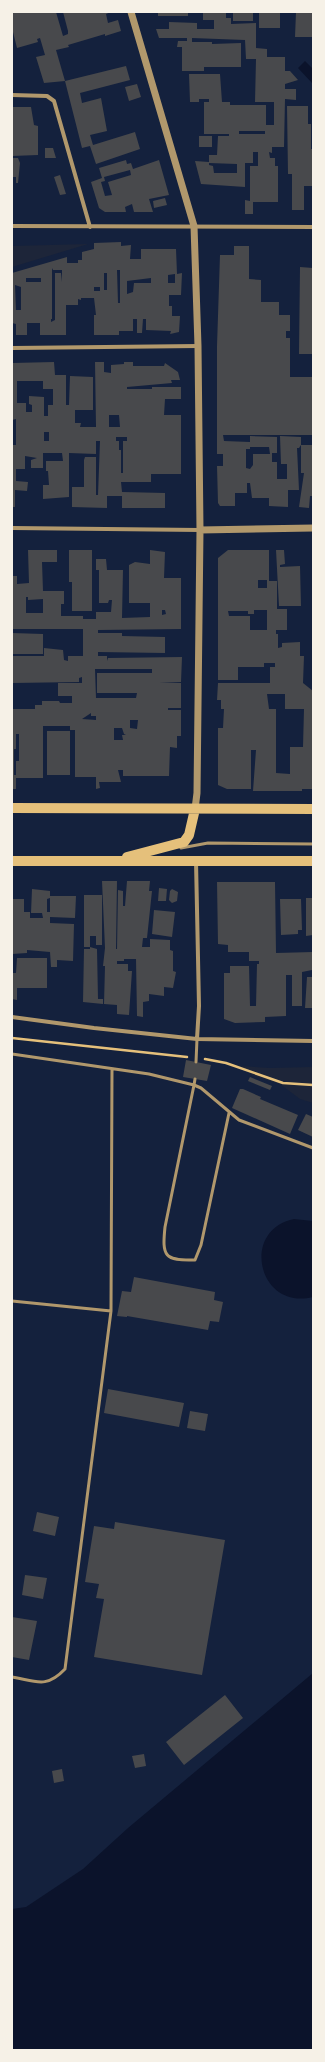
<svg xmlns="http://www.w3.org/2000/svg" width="325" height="2062" font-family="Barlow,sans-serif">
<rect width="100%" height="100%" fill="#14213d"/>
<path fill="#1d2539" d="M88,244L12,267V246Z
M241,1066L270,1068L313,1067V1103L300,1099L280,1084L253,1076Z"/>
<path fill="#0b132b" d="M305,61L313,69L312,83L298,68Z
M294,1219L313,1221V1297C258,1311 240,1230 294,1219Z
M313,1673V2050H12V1909L26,1907L83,1869L128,1828Z"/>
<path fill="#48494c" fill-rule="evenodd" d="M12,12H56L63,36L68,34V31L63,12H111L106,14L108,23L118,20L121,31L105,36V34L68,45L69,47L56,50L65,81L44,83L36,57L45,55L40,38L37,39L38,42L17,48L12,28Z
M158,12H188V16H158Z
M203,12H226V18H231V24L256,23V48L267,49V57H285V71H290L298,80L285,84V89H296V100L285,99L284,147H272V153L269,152L270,158H275V166H278V202H253V214H245V200L250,201V166H258V152H253V163H245V187L201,184L195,161L209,162V155H217L218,136H229V134H204V102H209V99H199V102H190L189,74H220L222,102H230V105H266V125H274V102H255L256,59H246L245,40L192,38V42H212V44L241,43V67H204V71H182V47H177L178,41H187V38H159L156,29H169V22L197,23V29H214V20H203ZM239,131H265V134H239ZM209,163L237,164V173H214L213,166L209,165Z
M233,12H253V21H233Z
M259,12H280V28H259Z
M296,12H313V37H295Z
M126,66L130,80L80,93L82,103L101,98L107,131L90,135L93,145L135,132L140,149L96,164L90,146L82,148L65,81Z
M137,84L141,97L129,101L125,87Z
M287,106H308V124H311V149H313V186H304V210H292V174H288Z
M12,107H31L34,125L38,126V155L12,156Z
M199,136H212V147H199Z
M45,148H53L56,158H45Z
M13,158H18L20,163L18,183H16V177H13Z
M126,160L127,164L131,163L133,169L159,160L169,195L149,199L153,212H134L132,204L125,207L126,212H105L99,208L91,182L102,178L99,168ZM130,170L131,175L108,182L112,195L105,196L101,182L105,181L104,177Z
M60,175L66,194L60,195L54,177Z
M165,198L167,205L154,208L153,201Z
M121,242V246L131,245L130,259H141V249H176L177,274L182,273L181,295H169V306H172V316H180L179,332L170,334L171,331L146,330V319H143L142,333H137V319H133V331H119V335H94V315H96L94,298H81V300L78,299V305H66V335H40V323H27V335H16V324L12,323V273L67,257V263H78V260H82V252L94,249V243ZM52,268L53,270H62V282L61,273H55V320L51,322V319H52ZM117,270H120V303H118ZM104,273H107V290H104ZM175,274V283H168V275ZM26,278H41V282H26ZM151,278V283H134L133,292L127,294V281ZM15,285L21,287V310H16ZM94,287H100V291H94Z
M234,246H249V279L261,280V302H279V315H290V331H286V338H290V377H313V435H223L224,441L250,442V436L277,437V453H272V462H277V479H287V464H281L280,436L301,437V445L299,448H297L299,490H288V507L269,506V498H252L250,483H247V493H235V506H220L218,503L217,466H223V454H217V346L220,255H234ZM250,447H269L270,454H253V465L250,469L246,468V449H250Z
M300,267L313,268V354H299Z
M54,362L55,375H66V405H69L70,376L93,377V410H75V423H81L80,427H96L95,362H104V372L111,373V365L124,364V362H133V366H164L165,363L178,372L180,380H171L172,383L127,387V389H152V387H181V399H165L164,415H181V474H151V482H121L122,492L165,493V508H122V496H107V508L72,507V487H84V460L85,457H96V495H98L100,441H96V454L69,453V497L43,499V485H49L48,471H46V461H63L62,453H43V468H31V460L37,458L25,456V469H16V481L28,482L27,491L15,490V507H12V445H16V419L12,420V363ZM17,381H43V389H53V405H48V416H44V397L29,396V404L32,405V412H26V403H17ZM109,415H119L120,427H109ZM44,432H49V441H44ZM116,437H127V441H123V473H121V450H119V441H116Z
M301,445H312L313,496H310L309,508L299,507L304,473H301Z
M28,550H57V562H42L43,591H64V604H61V616H83V619H96V612H111L112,600H109L108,603H99V570H96V559H106L107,570H123L122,618L150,617V603H129V565L135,562L150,564V550L165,552L164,578H181V629L98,630V633H122V636L165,637V653L98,652V656H107V661L108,658L182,657L181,682H159L181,683V708H168V705V710H181V736H177V748L170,747L169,776H123V770H118L121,782H99L100,788L96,789V777H75V730H70V726H43V778H16V789H12V709H35V705H42V701H59L60,703H72V696H58V683H82V677L79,678V682L12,683V656H44V648L63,650L64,660L68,661V656H83V629H12V576H17V584L29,583ZM26,597H28V600L43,599V613H26ZM162,610H165L166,614L162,615ZM95,669H152V673H97V693H137L136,698H96ZM91,713V716H96V720L82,719ZM130,720H138L137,729L130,728ZM114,728H122L124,734L126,735H122L123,740H114ZM16,734H19V761H16V775H14V749H16Z
M69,550H92V611H72V582H69Z
M228,550H269V581H277V609H287V630H276V634H278V648L282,647V643L300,642V656H304L303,683L313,691V789H302V791H253L256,750H251V789H227L218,785V728H223L224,709H221V700H217L218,683H270V667H275V663H264V667H238V680H218V558ZM258,580H267V588H258ZM254,610H267V630H250V616H229L228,611H248V614H254ZM267,694H285V709H304L303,747H290V774L276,773V709H269Z
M276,550H284L285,564L280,565V567L300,566L301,606H279Z
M12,633L43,634V654H12Z
M47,731H70V775H47Z
M102,881H117L116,949H117L118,890L123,891V906H125L127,881H150L149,891H152L147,938H143L142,947H150V939L170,940V950L173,951V971L176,972L173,988L164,987V996L149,994V1001L143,1002V1017L137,1016L136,959H124V961H117V964H128V971H132L129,1015L117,1014V1005L104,1004L105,966H103L105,948Z
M217,882H275L276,953L313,952L312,970L302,972V1006H292V975H286V1016L265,1017V1022L235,1023L224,1019V973H230V966H249L250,1006H256L257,964H259V961H249V952H228V945L218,944Z
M159,888L167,889L166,901H158Z
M32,889L50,891V896H76L75,918L50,917V923L74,924L73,961L57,960V967H51L50,952L27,950V953L12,954V899H24V912H30V918H43L42,913H31ZM50,898V912H47V899Z
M172,889L178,892L177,901L172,903L169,900L170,891Z
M84,895H102V945H96V936H90V947H84Z
M306,898H313V935L306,936Z
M280,899H301L302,930H298V934L281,935Z
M154,910L175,912L172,937L152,934Z
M90,947L97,949L98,999H103V1004L83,1002L84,949H90Z
M17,958H47V988H17V1000L12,999V973H16Z
M307,977H313V1008H305Z
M186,1060L211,1065L207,1081L183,1077Z
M250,1077L272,1086L270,1090L248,1081Z
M240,1089H243L261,1097L260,1099L298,1115L290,1134L232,1108Z
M306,1114L313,1117V1137L298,1130Z
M134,1277L215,1292L214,1300L223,1302L219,1322L210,1321L208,1330L127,1316V1317L117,1316L122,1291L131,1292Z
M108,1389L184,1403L179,1427L104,1413Z
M190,1411L208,1414L205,1431L187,1428Z
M37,1512L59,1517L55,1536L33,1531Z
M115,1522L225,1540L202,1675L94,1657L104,1599L96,1598L99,1584L85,1582L94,1526L114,1529Z
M25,1575L47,1578L43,1599L22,1595Z
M12,1617L37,1621L29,1660L12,1657Z
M225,1695L243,1718L184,1765L166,1742Z
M144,1754L146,1766L135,1768L132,1756Z
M62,1769L64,1781L54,1783L52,1771Z"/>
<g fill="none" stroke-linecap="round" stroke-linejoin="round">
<path stroke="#e5c07b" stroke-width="2.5" d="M12,1038L187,1057
M205,1059L226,1063L283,1083L313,1085"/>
<path stroke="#b1986c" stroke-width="3" d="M181,848L208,843L313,844
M12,1054L149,1074L194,1085L195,1079
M196,1062L197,1039
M229,1113L201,1245L195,1260C164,1261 162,1256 165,1227L194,1085L201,1088L239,1120L313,1148
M12,1301L111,1311
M12,1677C36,1681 46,1689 65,1669L111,1311L112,1069"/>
<path stroke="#b1986c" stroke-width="4" d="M12,95L47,96L54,101L90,227
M12,226L313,227
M12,348L198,346
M12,528L200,530
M196,861L199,1006L197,1039
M12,1017L94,1028L197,1039L313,1041"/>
<path stroke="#b1986c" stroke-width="7" d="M131,12L194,226L198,346L200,530L197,793L195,809
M200,530L313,528"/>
<path stroke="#e5c07b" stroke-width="10" d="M12,808L313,809
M127,857L184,842L189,835L195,809
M12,861H313"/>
</g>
<rect width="325" height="2062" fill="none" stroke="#f6f1e7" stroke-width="26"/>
</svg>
